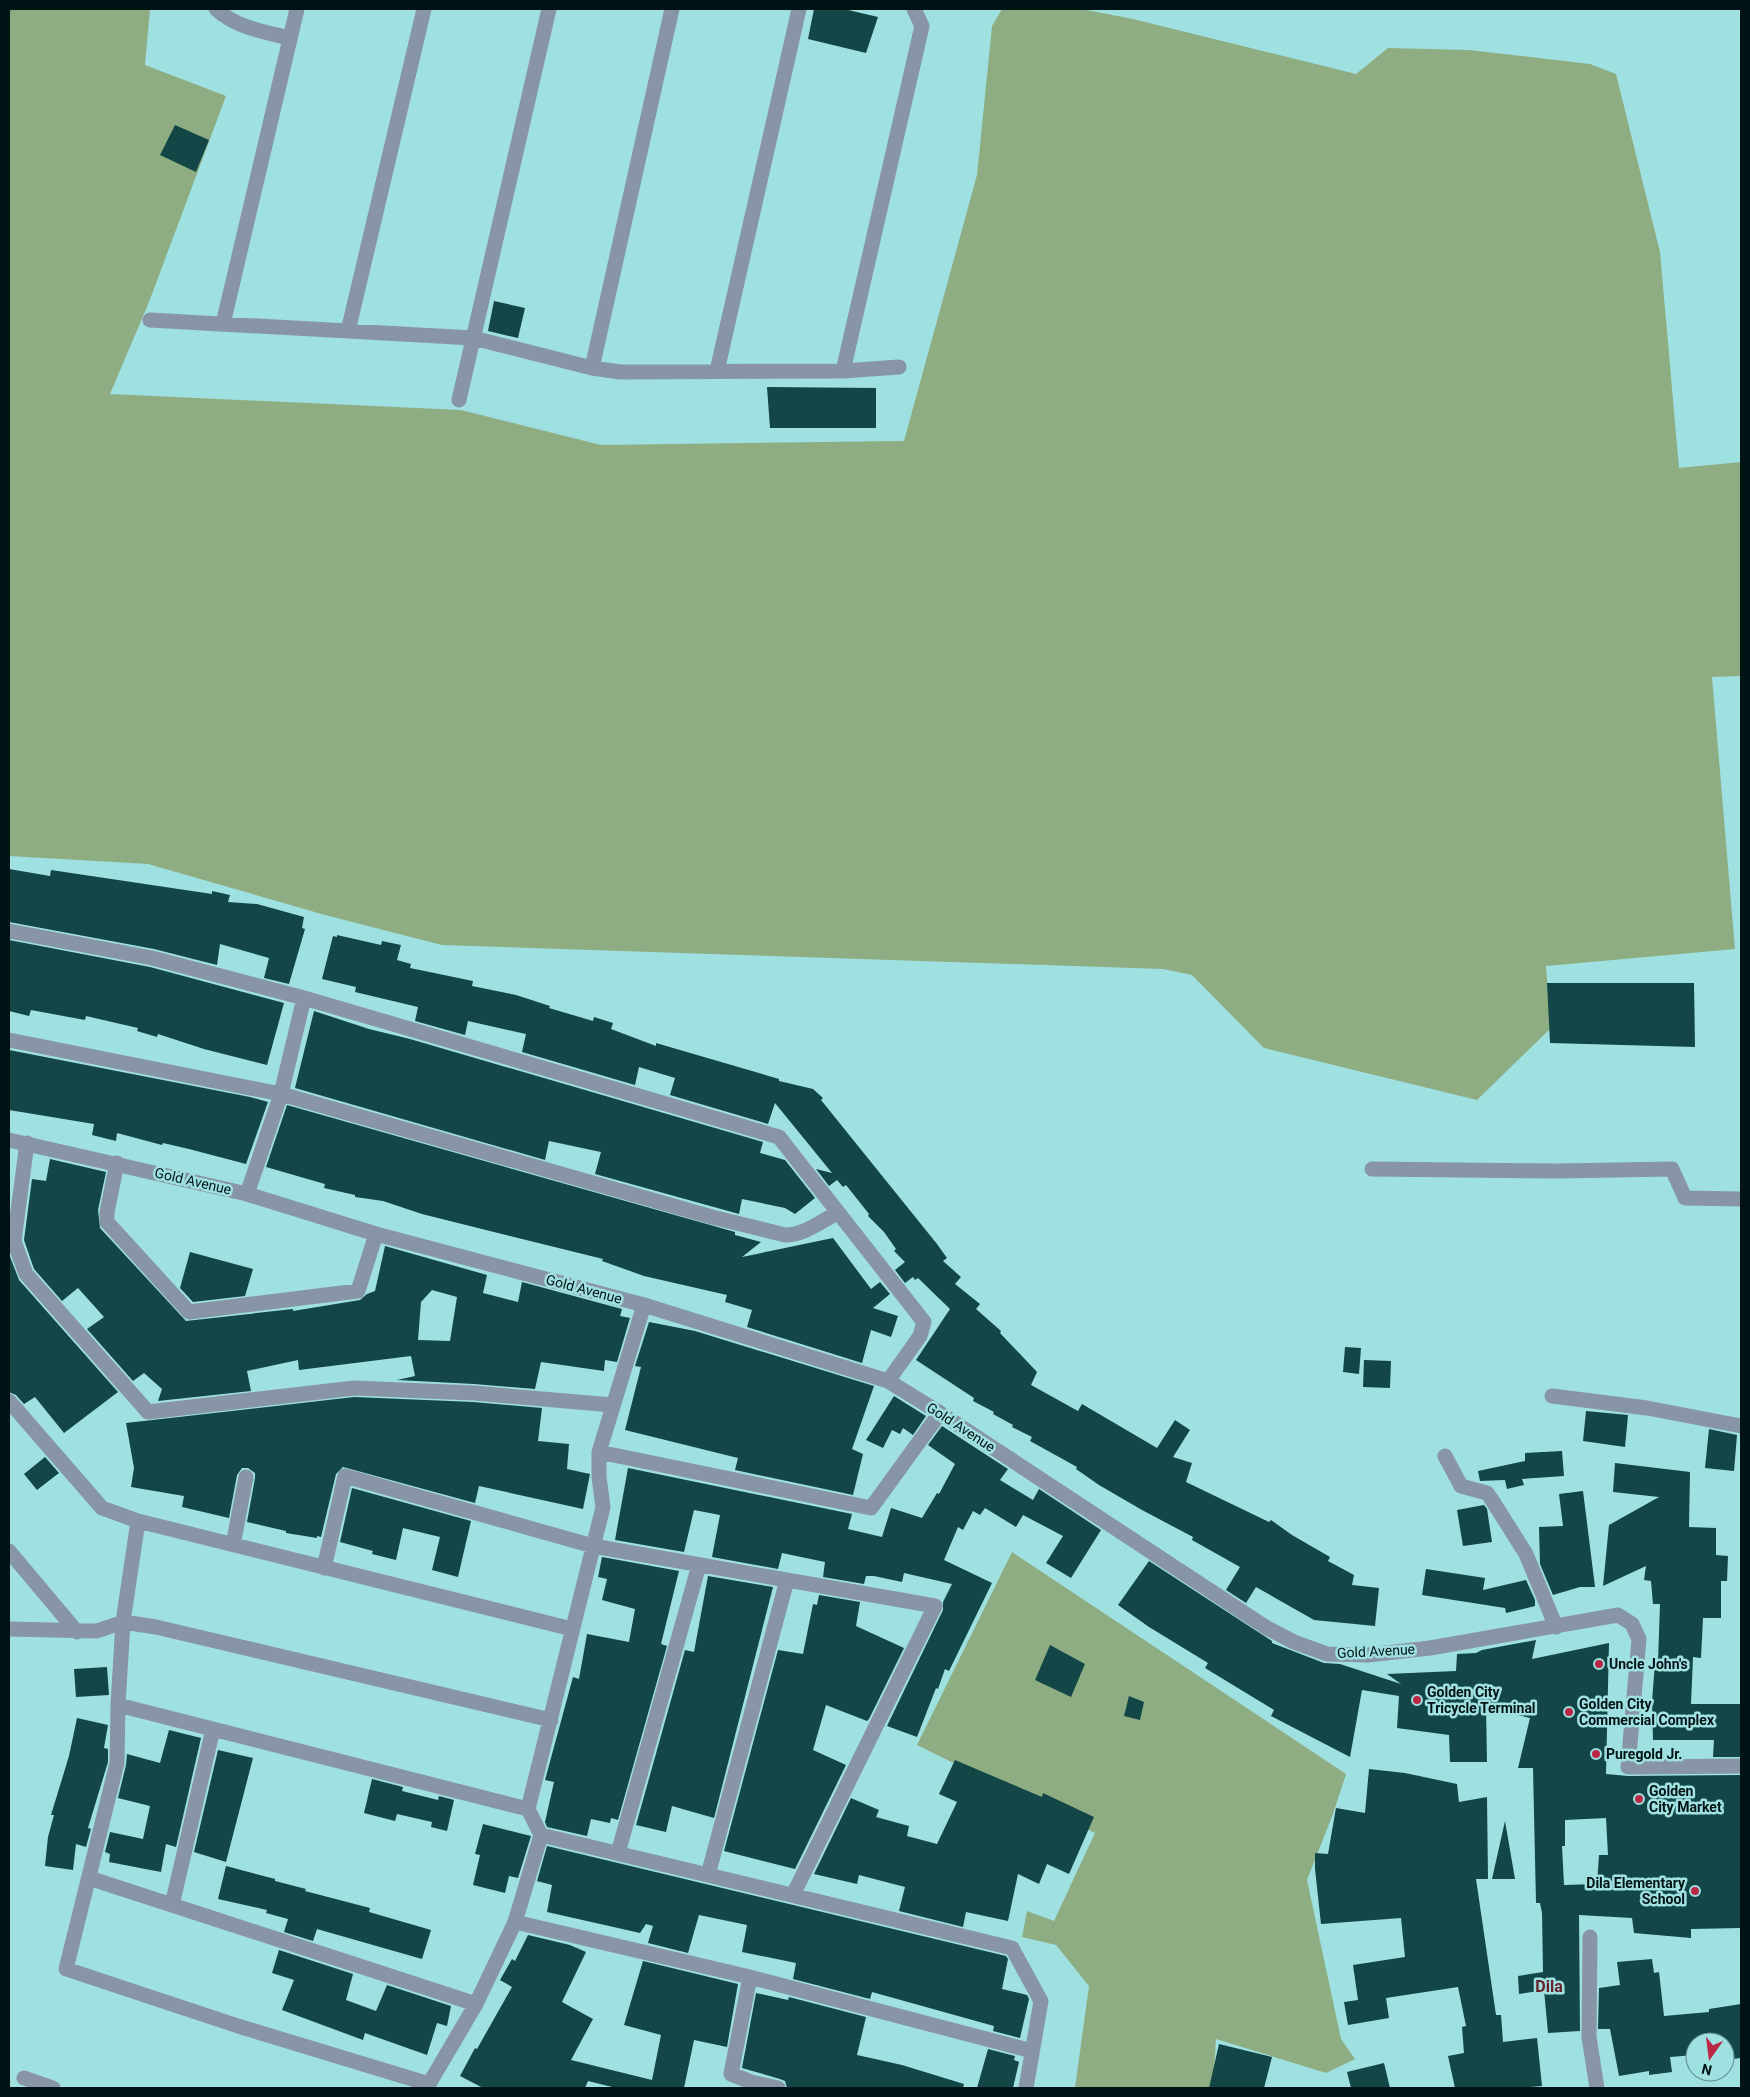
<svg xmlns="http://www.w3.org/2000/svg" width="1750" height="2097" font-family="Roboto,sans-serif">
<rect width="100%" height="100%" fill="#9fe0e1"/>
<path fill="#8fad82" d="M9,9H150L145,65L226,96L149,302L110,394L461,410L601,445L904,441L977,175L992,26L1002,9H1081L1133,19L1356,74L1388,48L1469,50L1590,64L1616,74L1660,252L1679,468L1741,462V676L1712,677L1735,949L1546,966L1551,1028L1477,1100L1264,1048L1192,975L1163,969L442,945L325,915L148,864L9,856Z
M1012,1552L1346,1774L1333,1814L1307,1880L1341,2039L1355,2059L1326,2073L1216,2039L1213,2088H1075L1089,1986L1056,1945L1022,1937L1027,1911L1054,1921L1095,1833L917,1745Z"/>
<path fill="#134647" fill-rule="evenodd" d="M814,9H844L878,17L866,53L808,39Z
M175,125L209,140L196,172L160,155Z
M494,301L525,308L518,338L488,331Z
M767,387L876,388V428H770Z
M9,869L50,876L51,870L212,894V891L230,895L228,902L257,904L304,917L302,928L305,929L289,984L264,978L269,958L220,944L217,965L154,949L9,922Z
M337,935L381,945L382,941L401,945L397,960L411,964L410,968L473,981L472,986L516,995L550,1006L549,1008L593,1021L594,1017L613,1023L611,1029L656,1046V1043L779,1079V1081L813,1089L823,1098L821,1100L937,1244L947,1258L943,1261L961,1277L955,1284L980,1304L976,1309L1001,1331L1000,1333L1037,1372L1031,1385L1078,1411L1082,1404L1157,1448L1175,1420L1190,1430L1173,1457L1192,1463L1186,1482L1269,1522L1271,1520L1292,1535L1330,1557L1328,1561L1354,1575L1352,1585L1379,1588L1375,1626L1314,1620L1256,1587L1246,1603L1226,1590L1240,1567L1192,1540L1193,1537L1142,1510L1099,1485L1076,1469L1077,1467L1030,1441L1032,1437L1012,1427L1013,1425L993,1414L994,1412L973,1401L974,1398L916,1360L950,1309L918,1278L915,1280L913,1277L905,1283L895,1270L905,1262L894,1251L896,1249L884,1232L868,1216L869,1214L846,1185L843,1187L837,1180L829,1186L816,1169L832,1173L775,1103L768,1124L670,1095L675,1078L639,1067L635,1085L522,1052L526,1034L468,1021L465,1035L415,1021L418,1007L355,992L356,987L322,979L333,936L337,937Z
M9,940L150,967L284,1003L267,1065L204,1049L158,1034L157,1037L137,1031L138,1028L86,1016L85,1020L31,1010L29,1016L9,1011Z
M1547,983H1694L1695,1047L1550,1043Z
M314,1011L369,1029L410,1039L763,1142L760,1153L785,1160L815,1198L795,1214L785,1208L742,1199L739,1214L595,1174L601,1152L549,1141L545,1160L295,1088Z
M9,1050L250,1097L268,1102L246,1164L189,1149L163,1143L162,1145L117,1133L116,1141L92,1135L94,1124L9,1110Z
M287,1105L735,1232V1235L761,1242L742,1257L833,1238L871,1289L880,1282L890,1294L873,1308L898,1316L891,1337L871,1330L862,1363L747,1327L752,1310L725,1302L727,1295L644,1276L602,1261L603,1259L422,1214L383,1201L355,1197V1195L324,1188L325,1184L266,1167Z
M50,1159L106,1172L98,1210L100,1228L186,1321L293,1309V1311L360,1300L367,1294L375,1291L385,1246L487,1275L483,1293L518,1302L522,1282L622,1309L620,1316L630,1318L617,1362L605,1360L604,1371L541,1362L535,1389L474,1384L397,1380L415,1376L411,1356L299,1370L298,1360L247,1371L251,1391L158,1401L162,1389L144,1373L133,1381L87,1329L104,1317L78,1288L62,1301L34,1269L24,1240L32,1179L46,1181ZM432,1290L457,1297L450,1341L418,1340L421,1302Z
M190,1252L253,1269L245,1296L193,1302L180,1288Z
M9,1254L19,1280L118,1392L64,1433L35,1397L24,1404L16,1395L9,1392Z
M649,1322L695,1331L874,1386L852,1449L863,1454L853,1495L735,1470L738,1458L625,1430L641,1367L635,1366Z
M1345,1347L1361,1348L1359,1374L1343,1372Z
M1364,1360L1391,1361L1390,1388L1363,1387Z
M894,1396L926,1416L913,1435L903,1428L900,1434L892,1430L883,1448L866,1440Z
M354,1397L473,1402L542,1408L538,1441L569,1444L567,1469L590,1474L583,1509L479,1486L475,1503L343,1467L336,1474L321,1537L317,1536V1538L286,1533V1531L247,1522L255,1478V1473L248,1468H242L237,1475L229,1518L182,1507L184,1496L131,1487L134,1468L126,1423Z
M1586,1411L1628,1415L1625,1447L1583,1441Z
M942,1426L1008,1469L1000,1480L1033,1500L1039,1489L1101,1530L1071,1578L1046,1563L1063,1536L1023,1515L1016,1527L985,1508L980,1515L973,1511L963,1530L958,1527L944,1560L992,1583L949,1671L945,1669L938,1689L936,1688L917,1737L887,1726L943,1610V1602L952,1584L904,1573L902,1582L874,1576H866L864,1584L823,1577L825,1562L782,1553L778,1569L712,1557L720,1515L694,1510L684,1552L615,1540L628,1468L852,1514L848,1529L882,1537L891,1508L922,1518L937,1493L939,1494L955,1464L928,1445Z
M1709,1429L1737,1435L1734,1471L1705,1468Z
M1562,1451L1564,1476L1522,1479L1524,1485L1507,1489L1505,1480L1480,1481L1478,1471L1525,1461V1453Z
M45,1457L59,1473L37,1490L24,1474Z
M1615,1463L1690,1472L1689,1527L1716,1528V1555L1728,1556L1727,1581H1721V1618H1703L1701,1658L1693,1657L1691,1704H1741V1757H1713L1714,1740H1653L1652,1702L1655,1662H1658L1660,1604H1653L1651,1581L1644,1580L1646,1566L1603,1586L1609,1525L1659,1497L1613,1492Z
M352,1488L471,1521L458,1577L432,1570L440,1537L403,1528L396,1560L372,1554L373,1551L340,1542Z
M1583,1491L1595,1587H1580L1553,1595L1540,1564L1539,1527L1563,1526L1559,1494Z
M1484,1505L1487,1509L1492,1542L1463,1546L1457,1510Z
M602,1557L679,1571L661,1644L667,1646L618,1820L611,1818L610,1823L591,1819L587,1836L547,1827L545,1822L554,1782L545,1780L573,1677L579,1679L587,1634L629,1642L635,1609L602,1600L607,1579L598,1577Z
M1149,1561L1272,1641V1643L1324,1663L1340,1664L1401,1684L1387,1674L1456,1671L1457,1654L1476,1653L1482,1650L1536,1640L1532,1659L1609,1643L1606,1774L1628,1776L1741,1775V1928L1691,1929V1938L1634,1933L1632,1918L1579,1915L1580,2031L1548,2033L1544,1990L1519,1994L1518,1976L1543,1972L1542,1913L1540,1903H1536L1533,1768H1518L1530,1718L1486,1707L1487,1762H1450L1449,1735L1397,1728L1399,1696L1362,1690L1350,1757L1271,1716L1274,1710L1205,1668L1208,1663L1149,1627L1118,1605ZM1606,1818L1608,1855H1599L1597,1884L1564,1885L1562,1846H1565V1820Z
M1426,1569L1485,1578L1483,1590L1526,1580L1535,1600V1606L1506,1613L1505,1608L1422,1595Z
M708,1576L773,1587L714,1818L672,1806L666,1832L636,1825L685,1650L694,1652Z
M819,1595L860,1602L856,1626L904,1648L869,1719L867,1721L826,1705L813,1750L846,1765L795,1869L724,1851L778,1650L803,1654L813,1604L817,1605Z
M1050,1645L1085,1664L1071,1697L1035,1680Z
M107,1667L109,1695L76,1697L74,1669Z
M1129,1696L1144,1702L1140,1720L1124,1716Z
M77,1718L108,1725L104,1748L108,1749V1762L88,1828L91,1829L86,1847L76,1844L73,1870L45,1866L48,1837L54,1815H51L69,1756Z
M169,1730L201,1738L176,1847L166,1844L161,1872L109,1862L110,1854L105,1852L110,1832L143,1839L150,1806L118,1798L126,1765L127,1754L160,1763Z
M218,1750L253,1758L226,1862L194,1852Z
M955,1760L1042,1797L1043,1793L1094,1817L1069,1874L1047,1864L1039,1884L1018,1874L1008,1921L966,1912L963,1927L899,1911L905,1887L859,1875L857,1884L814,1874L851,1798L879,1810L876,1817L909,1826L907,1836L937,1844L957,1802L939,1794Z
M1369,1769L1405,1773L1457,1784L1459,1802L1487,1797L1488,1879H1476L1496,2015H1501L1503,2042L1537,2038L1542,2086L1519,2088H1455L1448,2056L1464,2053L1462,2027L1466,2026L1458,1987L1386,1998L1389,2018L1348,2025L1344,2002L1358,2000L1353,1965L1405,1957L1401,1918L1321,1924L1315,1869V1853L1328,1854L1336,1808L1365,1813Z
M372,1779L403,1787L402,1791L438,1800L439,1796L454,1800L447,1831L431,1827L432,1822L397,1814L395,1821L364,1813Z
M1505,1821L1515,1879H1492Z
M483,1824L531,1836L518,1878L509,1876L505,1893L473,1885L480,1855L475,1854Z
M547,1846L1006,1956L1008,1959L1002,1989L1027,1995L1029,1999L1020,2038L993,2031L994,2026L872,1992L870,1999L793,1979L796,1963L742,1952L747,1925L699,1915L688,1953L648,1943L653,1926L646,1924L640,1933L547,1912L552,1885L537,1881Z
M226,1866L275,1879V1881L306,1889L305,1891L370,1908L369,1912L431,1930L422,1959L317,1929L313,1941L284,1932L288,1919L266,1913L267,1910L218,1899Z
M528,1935L570,1945L586,1952L562,2002L593,2019L571,2060L652,2080L661,2035L624,2025L643,1961L738,1984L727,2047L694,2040L684,2088H616L588,2081L585,2088H483L460,2076L475,2048L477,2049L512,1987L500,1980L512,1959L515,1961Z
M279,1950L353,1974L346,2000L376,2011L387,1985L451,2006L447,2026L437,2023L427,2055L365,2033L363,2040L282,2010L294,1980L272,1973Z
M1652,1959L1654,1973L1659,1972L1664,2016L1709,2012V2009L1741,2004V2058L1725,2060V2042H1695V2055L1670,2057L1672,2072L1649,2075V2071L1619,2076L1610,2029H1598L1599,1988L1620,1985L1617,1962Z
M756,1993L788,2000L789,1997L866,2017L857,2055L902,2065L964,2084L963,2088H787L785,2081L780,2079L742,2068Z
M1219,2044L1272,2057L1264,2088H1209Z
M988,2049L1015,2056L1014,2060L1019,2062L1013,2088H977Z
M1384,2063L1390,2088H1351L1347,2072Z"/>
<g fill="none" stroke-linecap="round" stroke-linejoin="round">
<path stroke="#8895a6" stroke-width="15" d="M216,9C237,28 262,31 289,38
M150,320L473,338L592,368L620,372L843,371L899,367
M223,324L297,9
M348,331L424,9
M592,368L672,9
M717,371L799,9
M843,371L922,26L914,9
M459,400L549,9
M9,931L152,958L304,998L779,1137L924,1322L920,1336L888,1381
M9,1040L281,1094L712,1217L785,1235C804,1235 820,1222 837,1213
M27,1143L14,1241L26,1274L148,1412L354,1388L474,1393L612,1405
M117,1163L107,1212V1222L189,1312L358,1291L376,1234
M1372,1169L1558,1171L1672,1169L1685,1198L1741,1199
M247,1194L281,1094L304,998
M1552,1396L1647,1408L1741,1426
M9,1401L102,1508L138,1521L572,1629
M599,1452L871,1508L940,1413
M1445,1456L1461,1486L1487,1493L1492,1500L1526,1554L1556,1627
M138,1521L123,1622L118,1705L117,1763L66,1969L238,2026L429,2084L476,2004L515,1922L541,1835L528,1809L603,1507L599,1477V1452L644,1305
M233,1545L246,1477
M9,1551L77,1632
M324,1568L345,1476L593,1546L935,1606L793,1895
M9,1629L97,1631L123,1622L156,1627L551,1720
M118,1705L528,1809
M541,1835L1012,1948L1041,2001L1026,2088
M618,1853L699,1565
M708,1875L787,1580
M89,1878L476,2004
M172,1905L213,1729
M515,1922L750,1977L1032,2051
M1590,1937L1589,2037L1597,2088
M750,1977L731,2074L751,2082L778,2088
M24,2078L53,2088"/>
<path stroke="#8895a6" stroke-width="15" d="M9,1140L247,1194L376,1234L644,1305L888,1381L940,1413L1267,1628L1294,1642L1327,1654L1368,1655L1430,1648L1618,1615L1632,1624L1639,1639L1628,1767L1741,1766"/>
</g>
<g fill="#ba2844" stroke="#9fe0e1" stroke-width="2">
<circle cx="1599" cy="1664" r="5"/>
<circle cx="1417" cy="1700" r="5"/>
<circle cx="1569" cy="1712" r="5"/>
<circle cx="1596" cy="1754" r="5"/>
<circle cx="1639" cy="1799" r="5"/>
<circle cx="1695" cy="1891" r="5"/>
</g>
<g text-anchor="middle" dominant-baseline="central" stroke-width="5" stroke-linejoin="round" paint-order="stroke">
<g font-size="14" fill="#001314" stroke="#9fe0e1">
<text transform="translate(193 1181) rotate(13)">Gold Avenue</text>
<text transform="translate(584 1289) rotate(15)">Gold Avenue</text>
<text transform="translate(961 1427) rotate(33)">Gold Avenue</text>
<text transform="translate(1376 1651) rotate(-3)">Gold Avenue</text>
</g>
<g font-size="14" font-weight="bold" fill="#001314" stroke="#9fe0e1" text-anchor="start">
<text x="1609" y="1664">Uncle John's</text>
<text x="1427" y="1692">Golden City<tspan x="1427" dy="16">Tricycle Terminal</tspan></text>
<text x="1579" y="1704">Golden City<tspan x="1579" dy="16">Commercial Complex</tspan></text>
<text x="1606" y="1754">Puregold Jr.</text>
<text x="1649" y="1791">Golden<tspan x="1649" dy="16">City Market</tspan></text>
<text x="1685" y="1883" text-anchor="end">Dila Elementary<tspan x="1685" dy="16">School</tspan></text>
</g>
<g font-size="16" font-weight="bold" fill="#662029" stroke="#9fe0e1">
<text x="1549" y="1986">Dila</text>
</g>
</g>
<rect width="1750" height="2097" fill="none" stroke="#001314" stroke-width="20"/>
<g transform="translate(1710 2057) rotate(194)"><circle r="24" fill="#9fe0e1" stroke="#5f8e8f"/>
<path d="M0-4L9 19L0 12L-9 19Z" fill="#ba2844"/>
<text y="-8" font-size="14" font-weight="bold" text-anchor="middle" fill="#001314">N</text>
</g>
</svg>
